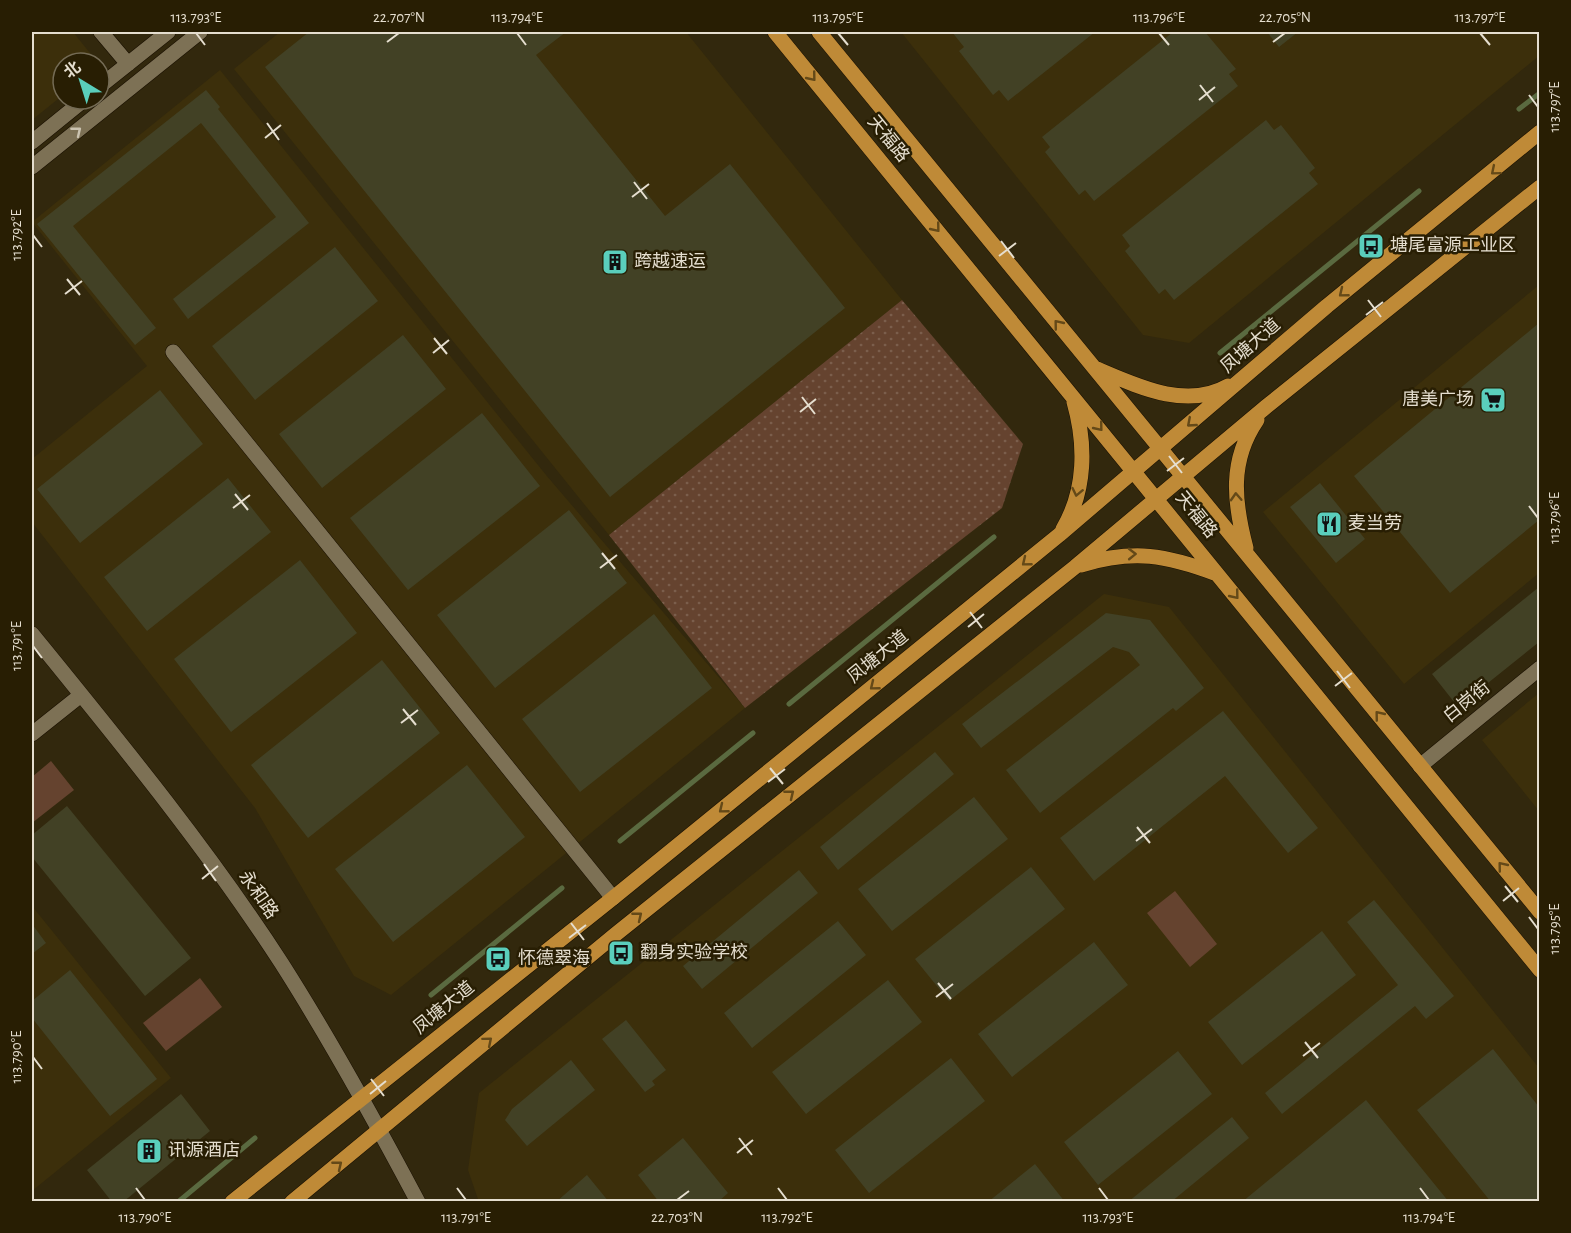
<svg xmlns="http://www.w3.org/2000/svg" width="1571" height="1233" font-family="'Alegreya Sans','Noto Sans SC',sans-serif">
<defs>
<pattern id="grass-dots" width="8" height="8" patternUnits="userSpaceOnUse" patternTransform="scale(1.5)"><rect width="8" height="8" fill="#65432f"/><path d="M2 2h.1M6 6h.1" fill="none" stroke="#7b5e4c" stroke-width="1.8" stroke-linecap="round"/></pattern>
</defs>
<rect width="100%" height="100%" fill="#32280d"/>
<path fill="#3c2f0b" d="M32,32H73L98,63H63V95L32,120Z
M280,32H686L902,300L609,535L234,69Z
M901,32H1539L1540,55L1189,343L1143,335Z
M220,70L546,475L745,708L391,995L354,976L255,808L32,522V459L147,366L32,222Z
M1539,285V573L1404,684L1263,512Z
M1104,594L1169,607L1539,1068V1201L479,1202L468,1170L479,1093Z
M1539,693V811L1482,740Z
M32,906L171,1078L32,1191Z"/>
<path fill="url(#grass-dots)" d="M902,300L1023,444L1002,508L745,708L609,535Z"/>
<path fill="#65432f" d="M51,761L74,790L32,823V777Z
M1175,891L1217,944L1190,967L1147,913Z
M200,978L222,1007L166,1051L143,1023Z"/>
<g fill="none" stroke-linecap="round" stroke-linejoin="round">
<path stroke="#5a6a40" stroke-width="5" d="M1519,109L1540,93
M1220,353L1419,191
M789,704L994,537
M620,841L753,733
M431,995L562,888
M178,1202L255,1138"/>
</g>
<path fill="#424125" d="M309,32H566L536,55L665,216L730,164L845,308L610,497L265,67Z
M952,32H1095L1008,101L999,90L993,95L959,51L964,47Z
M1173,32H1205L1236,69L1229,74L1238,86L1094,201L1085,190L1079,195L1045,152L1050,147L1042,137Z
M1267,32H1298L1279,47Z
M206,90L220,107L218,109L309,223L188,319L173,299L276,217L201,123L73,226L156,328L135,345L37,224Z
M1266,120L1274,130L1281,125L1315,168L1309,173L1318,184L1174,300L1165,289L1159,294L1125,251L1130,246L1122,235Z
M335,247L378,301L255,400L212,346Z
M1539,323V520L1450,593L1354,476Z
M403,335L446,389L322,488L279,434Z
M160,390L203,444L80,543L37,489Z
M482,413L540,486L408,590L350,518Z
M228,478L271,532L147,631L104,577Z
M1320,483L1365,539L1336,563L1290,507Z
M569,510L627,583L495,688L437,615Z
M300,560L357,633L231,732L174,659Z
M1539,587V642L1458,707L1432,674Z
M1106,613L1150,620L1204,688L1176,711L1173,708L1040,813L1006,770L1140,665L1129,652L1113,647L981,748L962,724Z
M654,614L712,688L580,792L522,719Z
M382,660L440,733L308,838L251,765Z
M1223,711L1318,828L1288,853L1225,776L1094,881L1060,838Z
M935,752L954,774L838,870L820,847Z
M467,765L525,837L393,942L335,869Z
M974,797L1008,839L892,931L858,889Z
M67,806L191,958L145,996L32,857V835Z
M1031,867L1065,909L949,1001L915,959Z
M799,870L818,893L702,989L683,966Z
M1374,900L1454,996L1426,1019L1415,1006L1282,1114L1265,1093L1398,985L1347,922Z
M838,921L866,955L752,1048L724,1013Z
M32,924L46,943L32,954Z
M1322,931L1356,975L1242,1065L1208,1022Z
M1094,942L1128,985L1012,1077L978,1034Z
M70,970L157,1079L110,1116L32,1018V1001Z
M888,980L922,1022L806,1114L772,1072Z
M626,1020L666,1070L652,1081L655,1085L645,1092L602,1039Z
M1493,1049L1539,1107V1202H1491L1417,1110Z
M1178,1051L1212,1094L1098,1185L1064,1142Z
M951,1058L985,1101L869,1193L835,1150Z
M571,1060L595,1090L527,1146L505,1120L512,1109Z
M181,1094L210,1131L123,1202H112L87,1170Z
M1366,1100L1449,1202H1242Z
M1232,1117L1249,1138L1171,1202H1128Z
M683,1138L728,1193L718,1202H659L638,1175Z
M1035,1164L1065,1202H988Z
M587,1175L609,1202H556Z"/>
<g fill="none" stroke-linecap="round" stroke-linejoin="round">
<g stroke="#1a1000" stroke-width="16">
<path id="minor" d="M101,32L128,64
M99,87L168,32
M32,142L85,99
M32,167L200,32
M173,352L613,898
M32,634C119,741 207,848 282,964C331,1041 375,1121 418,1202
M32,734L81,695
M1420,766L1540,668"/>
</g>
<g stroke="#1a1000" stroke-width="16">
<path id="major" d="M775,32L1540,970
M819,32L1540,912
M1097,369C1137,386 1186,410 1228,386
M1063,529C1086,490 1086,444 1074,402
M1246,548C1234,502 1229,461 1257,420
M1081,565C1134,549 1166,555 1217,574
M232,1202L613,898L1059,535L1327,306L1540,132
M292,1202L616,934L1075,567L1267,406L1540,187"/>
</g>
<use href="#minor" stroke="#7d7155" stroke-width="15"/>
<use href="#major" stroke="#bf8a37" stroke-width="15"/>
</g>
<defs><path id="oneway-chevron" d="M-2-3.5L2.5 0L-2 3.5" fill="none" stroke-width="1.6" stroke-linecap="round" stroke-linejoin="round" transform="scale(1.5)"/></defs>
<g stroke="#644918">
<use href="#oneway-chevron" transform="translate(812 77) rotate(51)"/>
<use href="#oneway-chevron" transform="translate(1495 171) rotate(140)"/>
<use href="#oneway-chevron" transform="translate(936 228) rotate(51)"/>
<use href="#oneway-chevron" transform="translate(1343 293) rotate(141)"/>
<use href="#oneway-chevron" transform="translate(1058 324) rotate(-129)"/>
<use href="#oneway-chevron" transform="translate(1191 423) rotate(139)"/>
<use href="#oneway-chevron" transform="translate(1099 427) rotate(51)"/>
<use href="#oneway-chevron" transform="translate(1077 492) rotate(102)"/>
<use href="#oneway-chevron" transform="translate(1236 497) rotate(-93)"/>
<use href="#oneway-chevron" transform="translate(1132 554) rotate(-1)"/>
<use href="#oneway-chevron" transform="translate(1026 562) rotate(141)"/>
<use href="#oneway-chevron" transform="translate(1235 595) rotate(51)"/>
<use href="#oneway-chevron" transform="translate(874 686) rotate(141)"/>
<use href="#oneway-chevron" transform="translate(1379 715) rotate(-129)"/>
<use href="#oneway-chevron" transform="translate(790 794) rotate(-39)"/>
<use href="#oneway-chevron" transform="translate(723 809) rotate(141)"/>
<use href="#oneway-chevron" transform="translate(1502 866) rotate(-129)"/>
<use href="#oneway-chevron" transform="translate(638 916) rotate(-39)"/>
<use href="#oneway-chevron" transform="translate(488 1041) rotate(-40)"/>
<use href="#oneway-chevron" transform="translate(338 1165) rotate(-39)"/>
</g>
<use stroke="#cbc3b0" href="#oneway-chevron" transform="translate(77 131) rotate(-39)"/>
<path fill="none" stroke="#e5decf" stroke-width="2" d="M196,33L205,45M517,33L526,45M838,33L848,45M1159,33L1169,45M1480,33L1490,45M387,42L399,33M1273,42L1285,33M1200,85L1213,102M1529,95L1538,107M1199,100L1215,87M267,123L279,140M265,138L281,125M634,182L647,199M632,197L649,184M33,235L42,247M1001,241L1014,258M999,256L1016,243M67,279L80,295M65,294L82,281M1368,300L1381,317M1366,315L1383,302M434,338L447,354M433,353L449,340M802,397L815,414M800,412L816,399M1169,456L1182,473M1167,471L1184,458M235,494L248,510M1529,506L1538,518M233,508L250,495M602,553L615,569M600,568L617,555M970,612L982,628M968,627L984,614M33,646L42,658M1337,671L1350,688M1335,686L1352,673M403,709L416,725M401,723L418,710M770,768L783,784M768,782L785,769M1137,827L1150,843M1136,841L1152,829M204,864L216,881M202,879L218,866M1505,886L1518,902M1503,901L1519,888M1529,917L1538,929M571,923L584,940M569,938L586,925M938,983L951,999M936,997L953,984M1305,1042L1318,1058M1303,1056L1320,1043M33,1057L42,1069M371,1079L384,1096M370,1094L386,1081M739,1138L752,1155M737,1153L753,1140M136,1188L145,1200M457,1188L466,1200M778,1188L787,1200M1099,1188L1108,1200M1420,1188L1429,1200M677,1200L689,1191"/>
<defs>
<g id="bus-square" transform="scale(1.35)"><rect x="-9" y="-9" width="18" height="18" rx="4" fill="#5acebc" stroke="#281e03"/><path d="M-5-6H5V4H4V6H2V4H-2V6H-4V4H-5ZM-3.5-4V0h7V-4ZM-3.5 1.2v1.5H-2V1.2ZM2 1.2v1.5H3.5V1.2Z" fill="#111"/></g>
<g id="building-square" transform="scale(1.35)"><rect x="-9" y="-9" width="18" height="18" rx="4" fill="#5acebc" stroke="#281e03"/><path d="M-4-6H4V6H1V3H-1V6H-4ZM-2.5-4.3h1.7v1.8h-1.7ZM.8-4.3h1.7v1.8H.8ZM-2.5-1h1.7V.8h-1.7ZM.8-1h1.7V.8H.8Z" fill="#111"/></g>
<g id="supermarket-square" transform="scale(1.35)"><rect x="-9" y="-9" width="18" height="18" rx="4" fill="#5acebc" stroke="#281e03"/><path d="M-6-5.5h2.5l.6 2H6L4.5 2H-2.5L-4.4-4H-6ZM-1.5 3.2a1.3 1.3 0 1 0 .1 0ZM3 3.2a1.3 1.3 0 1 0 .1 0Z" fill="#111"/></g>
<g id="restaurant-square" transform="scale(1.35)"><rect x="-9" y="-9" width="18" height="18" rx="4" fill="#5acebc" stroke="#281e03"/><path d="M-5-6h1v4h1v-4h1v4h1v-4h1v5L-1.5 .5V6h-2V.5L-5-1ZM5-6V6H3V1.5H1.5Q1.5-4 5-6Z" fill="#111"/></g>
</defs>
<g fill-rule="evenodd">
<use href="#bus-square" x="1371" y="246"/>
<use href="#building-square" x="615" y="262"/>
<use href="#supermarket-square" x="1493" y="400"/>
<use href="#restaurant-square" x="1329" y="524"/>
<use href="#bus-square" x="621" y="953"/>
<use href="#bus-square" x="498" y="959"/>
<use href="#building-square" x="149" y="1151"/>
</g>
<g text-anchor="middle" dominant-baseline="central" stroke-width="5" stroke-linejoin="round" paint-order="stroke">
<g font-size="18" fill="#e5decf" stroke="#281e03">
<text transform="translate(888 139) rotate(51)">天福路</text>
<text transform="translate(1251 346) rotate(-41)">凤塘大道</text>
<text transform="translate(1196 515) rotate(51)">天福路</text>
<text transform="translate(878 657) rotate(-39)">凤塘大道</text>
<text transform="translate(1467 702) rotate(-39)">白岗街</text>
<text transform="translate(258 895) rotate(55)">永和路</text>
<text transform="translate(444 1008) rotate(-39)">凤塘大道</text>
</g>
<g font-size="18" fill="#e5decf" stroke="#281e03" text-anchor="start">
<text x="1390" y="246">塘尾富源工业区</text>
<text x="634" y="262">跨越速运</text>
<text x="1474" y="400" text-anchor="end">唐美广场</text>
<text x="1348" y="524">麦当劳</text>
<text x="640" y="953">翻身实验学校</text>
<text x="518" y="959">怀德翠海</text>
<text x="168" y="1151">讯源酒店</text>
</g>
</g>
<rect width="1571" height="1233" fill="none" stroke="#281e03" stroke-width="66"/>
<g transform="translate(81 81) rotate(322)"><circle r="28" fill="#281e03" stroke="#746b55" stroke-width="1.5"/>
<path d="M0-4.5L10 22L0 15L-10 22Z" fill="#5acebc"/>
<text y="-9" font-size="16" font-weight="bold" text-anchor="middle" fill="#e5decf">北</text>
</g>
<rect x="33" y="33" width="1505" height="1167" fill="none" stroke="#e5decf" stroke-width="2"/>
<g font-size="15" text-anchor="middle" fill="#e5decf">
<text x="196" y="22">113.793°E</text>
<text x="399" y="22">22.707°N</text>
<text x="517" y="22">113.794°E</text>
<text x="838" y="22">113.795°E</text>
<text x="1159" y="22">113.796°E</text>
<text x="1285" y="22">22.705°N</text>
<text x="1480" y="22">113.797°E</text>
<text transform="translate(1554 107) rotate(-90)" y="5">113.797°E</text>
<text transform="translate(16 235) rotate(-90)" y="5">113.792°E</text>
<text transform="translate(1554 518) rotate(-90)" y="5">113.796°E</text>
<text transform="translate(16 646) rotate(-90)" y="5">113.791°E</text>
<text transform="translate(1554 929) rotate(-90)" y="5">113.795°E</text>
<text transform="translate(16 1057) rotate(-90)" y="5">113.790°E</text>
<text x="145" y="1222">113.790°E</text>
<text x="466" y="1222">113.791°E</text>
<text x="677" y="1222">22.703°N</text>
<text x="787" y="1222">113.792°E</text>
<text x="1108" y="1222">113.793°E</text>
<text x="1429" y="1222">113.794°E</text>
</g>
</svg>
